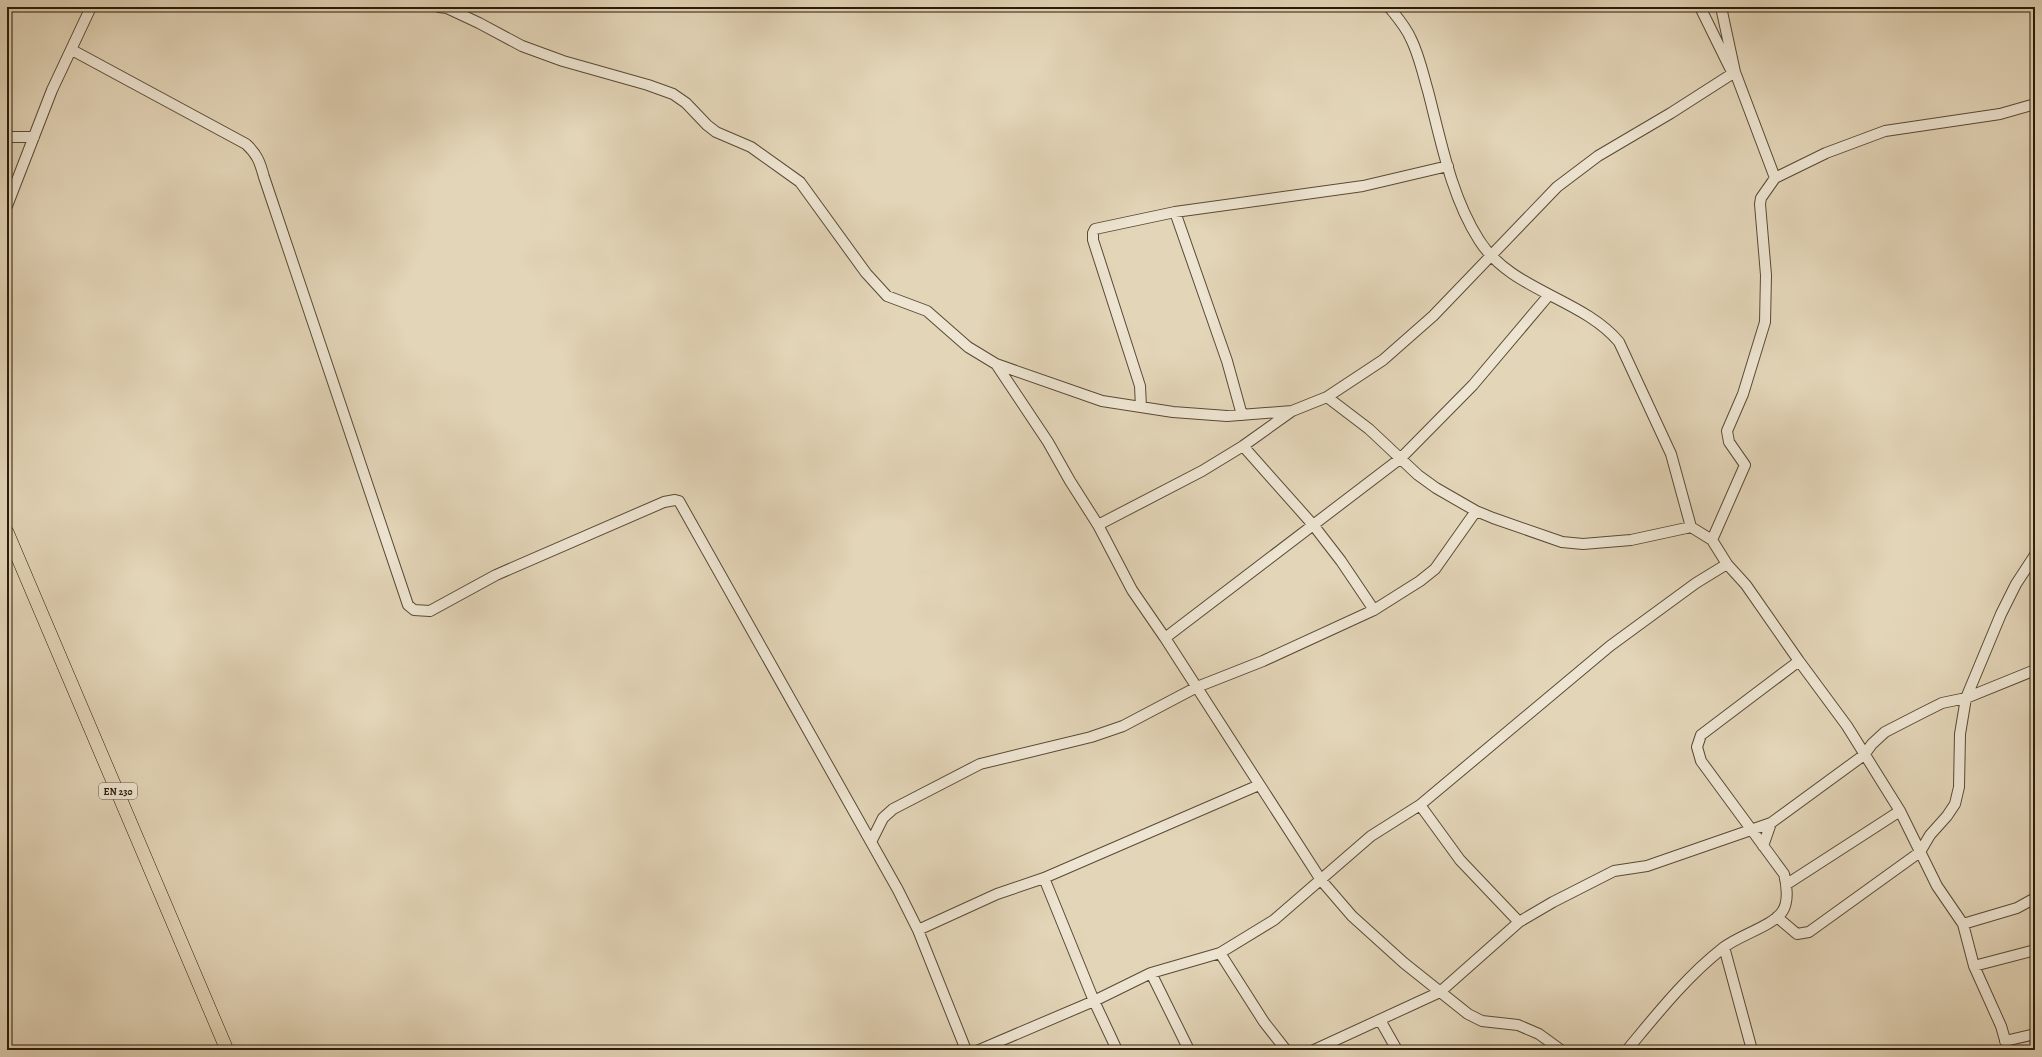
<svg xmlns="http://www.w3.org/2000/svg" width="2042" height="1057" font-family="Alegreya,serif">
<rect width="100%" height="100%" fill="#e3d5b8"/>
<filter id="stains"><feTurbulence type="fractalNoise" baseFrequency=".005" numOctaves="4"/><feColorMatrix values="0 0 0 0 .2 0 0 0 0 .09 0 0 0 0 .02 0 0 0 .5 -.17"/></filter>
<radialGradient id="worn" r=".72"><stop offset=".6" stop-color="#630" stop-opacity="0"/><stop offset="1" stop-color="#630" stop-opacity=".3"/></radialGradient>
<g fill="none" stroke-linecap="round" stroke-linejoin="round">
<g stroke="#594a34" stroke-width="12">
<path id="minor" d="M439,7L447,8L479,23L522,46L563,61L648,85L673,94L686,103L707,125L716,132L751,147L800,182L866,273L887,296L927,311L968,347L996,364L1102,401L1173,412L1227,416L1292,411L1327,397L1383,360L1433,316L1557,187L1598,156L1671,113L1735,72
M1389,7C1397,17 1406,27 1411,39C1419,55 1423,74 1428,91C1441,141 1451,196 1479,240C1511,291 1582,298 1619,342L1671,454L1691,527L1712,540L1727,564L1746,585L1799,661L1847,726L1900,811L1937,886L1963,924L1974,966L2001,1026L2008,1050
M1700,7L1730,68
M1721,7L1735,72L1775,178
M72,50L246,144C257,154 260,162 264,177L408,605L414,610L430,611L496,575L664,502L675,500L679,501L898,890L918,930L966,1050
M7,137H34
M7,206L52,90L91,7
M1175,212L1227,361L1242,415
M996,364L1048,442L1070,481L1098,525L1132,590L1165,638L1321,880L1352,916L1404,963L1468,1014L1482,1021L1518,1025L1539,1034L1561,1050
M1327,397L1369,429L1418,475L1436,488L1476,511L1493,518L1562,542L1583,544L1631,540L1691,527
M1141,407L1140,386L1093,240V233L1095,229L1175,212L1363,186L1448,166
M1243,446L1314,526L1341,561L1374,610
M1098,525L1202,471L1243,446L1292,411
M1712,540L1745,465L1729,442L1727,431L1743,394L1765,322L1766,275L1760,204L1761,198L1775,178L1826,153L1885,131L2000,114L2035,104
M1165,638L1401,458L1473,385L1549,295
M1420,805L1460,860L1519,922
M871,842L883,818L893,809L980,764L1091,737L1123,726L1197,687L1263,661L1374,610L1420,581L1435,569L1476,511
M1763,846L1771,823
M1044,878L1094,1001L1117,1050
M1787,884L1900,811
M1777,917L1797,934L1809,932L1920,852L1930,835L1947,816L1955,804L1959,787L1960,734L1966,698L2001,614L2016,584L2035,555
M1963,924L2017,908L2035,898
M918,930L997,894L1044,878L1259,785
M1724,947L1752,1050
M1220,953L1264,1022L1286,1050
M1974,966L2035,950
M1151,973L1189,1050
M1380,1020L1397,1050
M2005,1041L2035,1034
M979,1050L1094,1001L1151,973L1220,953L1274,920L1371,836L1420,805L1610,646L1696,583L1727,564
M1314,1050L1440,992L1519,922L1553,902L1614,871L1647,866L1771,823L1864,755L1872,744L1885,732L1922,713L1942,703L1966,698L2035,670
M1627,1050C1657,1014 1686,977 1723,948C1739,935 1771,927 1782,912C1789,902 1787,885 1784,874L1701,761L1697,747L1701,735L1799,661"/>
</g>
<g stroke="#2b1b08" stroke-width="14">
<path id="major" d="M7,532L227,1050"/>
</g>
<use href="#minor" stroke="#ede4d1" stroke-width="10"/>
<use href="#major" stroke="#e3d5b8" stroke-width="13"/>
</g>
<g text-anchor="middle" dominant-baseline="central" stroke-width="3.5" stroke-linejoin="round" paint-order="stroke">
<rect fill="#ede4d1" stroke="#655744" stroke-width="1" x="99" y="783" width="38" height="16" rx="3"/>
<g font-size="10" font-weight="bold" fill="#2b1b08">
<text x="118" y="791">EN 230</text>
</g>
</g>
<rect width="2042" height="1057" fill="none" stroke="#e3d5b8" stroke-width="24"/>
<rect x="8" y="8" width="2026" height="1041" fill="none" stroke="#2b1b08" stroke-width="2"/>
<rect x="12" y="12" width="2018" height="1033" fill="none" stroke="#2b1b08"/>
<rect width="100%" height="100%" filter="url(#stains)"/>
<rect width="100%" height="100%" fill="url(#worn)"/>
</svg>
